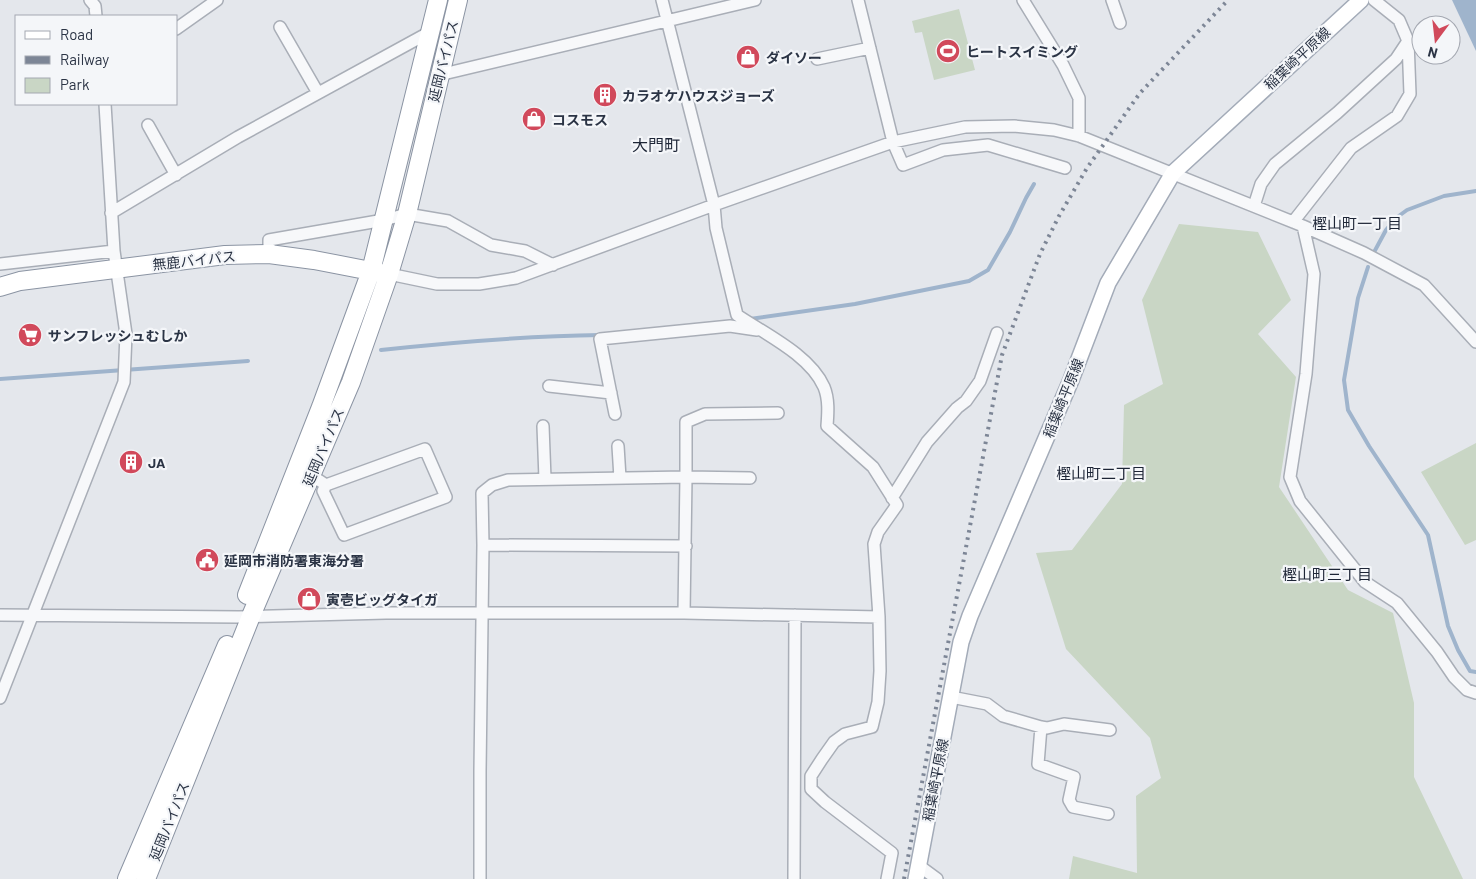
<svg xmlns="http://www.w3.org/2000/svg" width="1476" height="879" font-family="Barlow,'Noto Sans JP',sans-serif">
<rect width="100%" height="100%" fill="#e4e7ec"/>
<path fill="#c9d6c5" d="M959,9L975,70L934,80L922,32L915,33L912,21Z
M1179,224L1258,232L1291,300L1258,334L1296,377L1279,487L1348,590L1393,613L1414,703V777L1463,879H1069L1073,856L1137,873L1136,796L1161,778L1150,738L1066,649L1036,553L1072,550L1122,484L1124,405L1163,384L1142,300Z
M1476,443V540L1465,545L1421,472Z"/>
<path fill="#9fb4cc" d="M1452,0H1476V51Z"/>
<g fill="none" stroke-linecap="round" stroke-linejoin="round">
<path stroke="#9fb4cc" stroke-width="4" d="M1372,256L1386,230L1396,218L1407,210L1444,196L1476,191
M1368,267L1358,298L1344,380L1348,410L1369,446L1428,535L1448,626L1458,650L1470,671L1476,672
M750,319L855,304L969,281L988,270L1010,232L1026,198L1034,184
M381,350C454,342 528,336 601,335
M0,379L248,361"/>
<g stroke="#a9aeb7" stroke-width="14">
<path id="minor" d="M90,0L95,6L96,16
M662,0L714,205L716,228L737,315C765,334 810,355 824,387C829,399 828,413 827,426L873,467L897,505L878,532L874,544L879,617L880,671L878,702L872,727L845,734L834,742L822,759L811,776V789L825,802L892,853L887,879
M858,0L893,142L903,165L943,150L988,145L1065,168
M1023,0L1063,65L1079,98V136
M1112,0L1120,23
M280,27L318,93
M176,29L217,0
M817,59L870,48
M439,75L755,0
M148,125L176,175
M1254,206L1261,184L1275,164L1337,113L1396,59L1408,41
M111,213L238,137L430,32
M1293,222L1351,148L1397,116L1410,94L1408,41L1399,20L1374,0
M1303,226L1314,274L1306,374L1290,477L1300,501L1365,582L1397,603L1437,652L1454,677L1467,690L1476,693
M269,254V240L384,220L407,214L448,221L491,245L525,251L553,265
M0,264L114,251
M389,274L437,284H479L516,278L714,205L893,142L965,127L1014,126L1054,130L1079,136L1303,226L1364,253L1424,285L1476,342
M549,386L611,393
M615,414L600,339L730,326L757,330
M543,426L545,479
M618,446L620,478
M311,475L326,485L323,491L344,535L446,497L425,449L326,485
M892,498L927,442L957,408L966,401L980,381L997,333
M483,545L686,546
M684,613L686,477L750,478
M0,615L239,617L386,613H684L879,617
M951,697L987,704L1003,716L1041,727L1047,728L1064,724L1110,730
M0,698L124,382L126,334L114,251L105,104
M1041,727L1038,764L1074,777L1069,800L1073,807L1108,814
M918,865L937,879
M480,879V771L483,545L482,493L492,485L508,480L686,477V422L705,414L778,413
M794,879L795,615"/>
</g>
<g stroke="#a3abb8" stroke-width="18">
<path id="major" d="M916,879L961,642L970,616L1071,380L1108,283L1173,173L1361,0"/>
</g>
<g stroke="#8b94a3" stroke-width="20">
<path id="highway" d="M0,287L20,281L225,255L269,254L314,260L381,273
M247,595L321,407L371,271L438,0
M127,879L227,645
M146,879L251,616L351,382L389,274L407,214L458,0"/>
</g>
<use href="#minor" stroke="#f7f8fa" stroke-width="11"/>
<use href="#major" stroke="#fff" stroke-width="15"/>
<use href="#highway" stroke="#fff" stroke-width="18"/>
<path stroke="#7d8696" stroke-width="4" stroke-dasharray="2.5 5" stroke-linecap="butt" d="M904,879L1002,355L1040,254L1059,216L1087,168L1140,93L1228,0"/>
</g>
<defs>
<g id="stadium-disc" transform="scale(1.25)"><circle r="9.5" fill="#d1495b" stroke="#f4f6f9"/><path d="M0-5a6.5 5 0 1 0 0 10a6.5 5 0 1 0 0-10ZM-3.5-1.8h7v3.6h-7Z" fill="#fff"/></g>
<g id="shop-disc" transform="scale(1.25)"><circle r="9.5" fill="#d1495b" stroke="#f4f6f9"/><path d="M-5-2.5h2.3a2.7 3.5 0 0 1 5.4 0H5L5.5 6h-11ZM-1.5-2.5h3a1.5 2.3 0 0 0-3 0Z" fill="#fff"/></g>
<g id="building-disc" transform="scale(1.25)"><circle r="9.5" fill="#d1495b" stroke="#f4f6f9"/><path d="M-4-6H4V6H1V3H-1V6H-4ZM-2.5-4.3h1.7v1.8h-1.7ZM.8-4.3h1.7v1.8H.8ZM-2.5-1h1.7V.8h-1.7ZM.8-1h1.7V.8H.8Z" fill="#fff"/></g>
<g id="supermarket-disc" transform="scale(1.25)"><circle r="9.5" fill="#d1495b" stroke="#f4f6f9"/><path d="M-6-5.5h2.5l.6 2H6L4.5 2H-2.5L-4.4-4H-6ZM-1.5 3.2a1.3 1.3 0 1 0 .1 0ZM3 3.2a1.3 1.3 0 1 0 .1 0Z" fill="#fff"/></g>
<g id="civic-disc" transform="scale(1.25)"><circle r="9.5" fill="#d1495b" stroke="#f4f6f9"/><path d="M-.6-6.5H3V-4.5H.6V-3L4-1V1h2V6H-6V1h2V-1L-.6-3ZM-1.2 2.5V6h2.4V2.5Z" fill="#fff"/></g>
</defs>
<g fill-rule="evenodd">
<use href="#stadium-disc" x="948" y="51"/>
<use href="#shop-disc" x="748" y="57"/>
<use href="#building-disc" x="605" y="95"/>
<use href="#shop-disc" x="534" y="119"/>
<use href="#supermarket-disc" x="30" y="335"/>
<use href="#building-disc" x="131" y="462"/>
<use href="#civic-disc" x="207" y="560"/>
<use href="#shop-disc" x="309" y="599"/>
</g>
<g text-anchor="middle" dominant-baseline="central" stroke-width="4.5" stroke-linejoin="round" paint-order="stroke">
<g font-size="14" font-weight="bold" fill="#2b3445" stroke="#f4f6f9" text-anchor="start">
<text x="966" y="51">ヒートスイミング</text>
<text x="766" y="57">ダイソー</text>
<text x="622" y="95">カラオケハウスジョーズ</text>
<text x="552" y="119">コスモス</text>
<text x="48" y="335">サンフレッシュむしか</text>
<text x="148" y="462">JA</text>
<text x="224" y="560">延岡市消防署東海分署</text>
<text x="326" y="599">寅壱ビッグタイガ</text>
</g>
<g font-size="14" fill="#2b3445" stroke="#f4f6f9">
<text transform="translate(1297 58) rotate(-43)">稲葉崎平原線</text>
<text transform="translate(443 61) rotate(-76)">延岡バイパス</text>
<text transform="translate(194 260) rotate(-6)">無鹿バイパス</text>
<text transform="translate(1063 398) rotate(-68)">稲葉崎平原線</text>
<text transform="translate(323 447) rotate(-67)">延岡バイパス</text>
<text transform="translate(935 780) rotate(-79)">稲葉崎平原線</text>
<text transform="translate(169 821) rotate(-68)">延岡バイパス</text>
</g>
<g font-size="15" fill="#1d2536" stroke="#f4f6f9">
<text x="1357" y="223">樫山町一丁目</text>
<text x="1101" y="473">樫山町二丁目</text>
<text x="1327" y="574">樫山町三丁目</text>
</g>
<g font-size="16" fill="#1d2536" stroke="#f4f6f9">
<text x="656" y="144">大門町</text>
</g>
</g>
<rect x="15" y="15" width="162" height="90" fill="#f4f6f9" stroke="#a4a8b1"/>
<rect x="25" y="31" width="25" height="8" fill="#ffffff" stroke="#a4a8b1"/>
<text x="60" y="40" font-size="15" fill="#2b3445">Road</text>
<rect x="25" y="56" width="25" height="8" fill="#7d8696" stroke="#a4a8b1"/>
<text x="60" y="65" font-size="15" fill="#2b3445">Railway</text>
<rect x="25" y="78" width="25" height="15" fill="#c9d6c5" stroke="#a4a8b1"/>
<text x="60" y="90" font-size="15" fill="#2b3445">Park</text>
<g transform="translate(1436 40) rotate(195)"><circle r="24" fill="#f4f6f9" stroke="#a4a8b1"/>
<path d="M0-4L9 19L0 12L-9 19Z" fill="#d1495b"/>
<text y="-8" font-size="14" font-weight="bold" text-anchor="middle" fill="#2b3445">N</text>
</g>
</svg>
